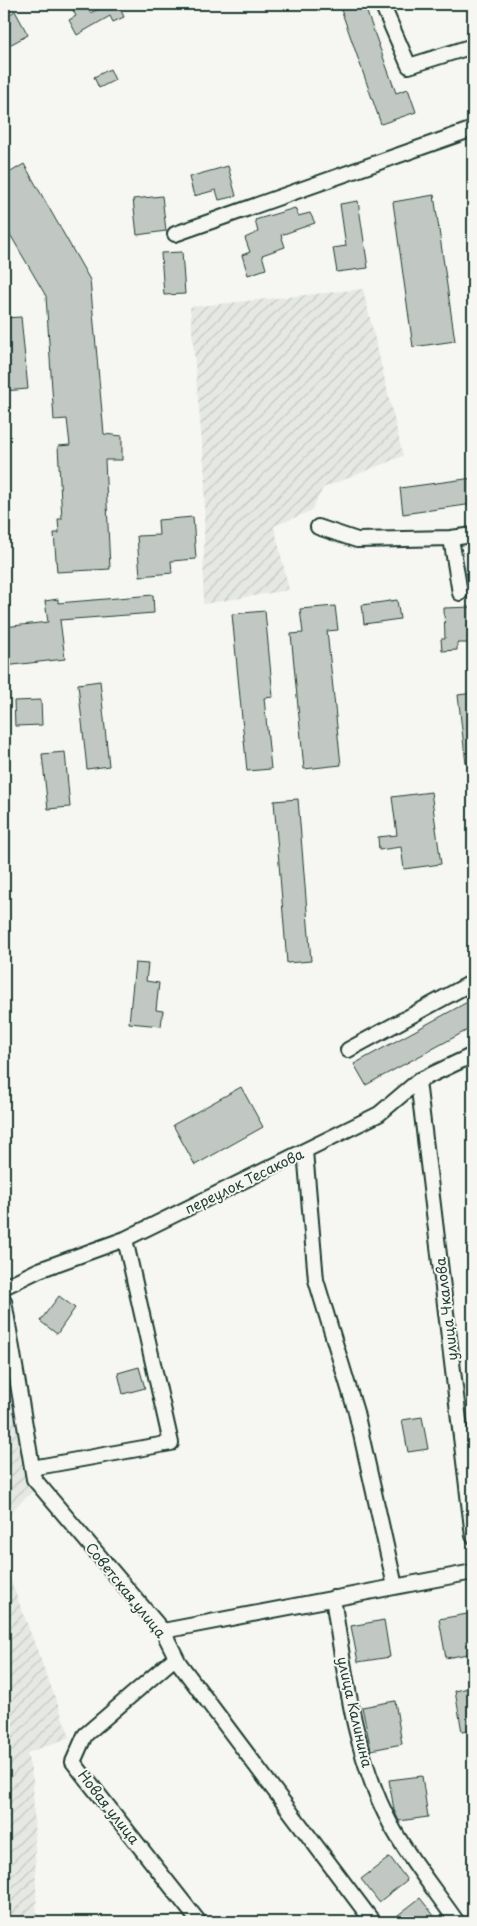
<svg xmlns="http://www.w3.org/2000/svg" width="477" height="1926" font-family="'Playpen Sans',sans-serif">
<defs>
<pattern id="industrial-furrows" width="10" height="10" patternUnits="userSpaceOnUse" patternTransform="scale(1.25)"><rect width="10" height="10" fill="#e6e8e4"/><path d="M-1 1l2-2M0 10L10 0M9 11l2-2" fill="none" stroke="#c5c8c4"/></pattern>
</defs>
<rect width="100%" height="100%" fill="#f6f6f2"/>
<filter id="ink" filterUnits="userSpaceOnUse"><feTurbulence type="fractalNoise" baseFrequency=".02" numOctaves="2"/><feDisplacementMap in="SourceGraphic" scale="10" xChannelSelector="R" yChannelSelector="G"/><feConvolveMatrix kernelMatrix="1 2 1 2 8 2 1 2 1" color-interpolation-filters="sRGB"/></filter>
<g filter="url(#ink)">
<path fill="url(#industrial-furrows)" d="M363,289L403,456L323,488L311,511L274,526L289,590L203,604L205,477L190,307Z
M4,1304L35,1489L4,1518Z
M4,1563L70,1737L27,1753L33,1781L37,1922H4Z"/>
<path fill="#c1c8c3" stroke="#1f3d34" d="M70,4H85L90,13L110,4H118L124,17L113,22L110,16L77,35L69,20L76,16Z
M339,4H364L396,93L408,89L416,112L381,124Z
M15,11L28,35L4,48V18Z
M110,69L115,80L99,88L94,77Z
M24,164L90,280L104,434L122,436V460H105L110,569L57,572L54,533H59L58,519H62L58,446L70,445L67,419L54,420L46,296L4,224V176Z
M228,166L236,196L219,200L216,190L194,196L189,177Z
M434,195L455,341L413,347L393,202Z
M162,196L166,231L137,235L133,199Z
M358,201L368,268L337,272L333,248L346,246L340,204Z
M295,208L298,216L310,213L315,223L281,235L285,247L262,255L266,269L248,275L242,255L250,252L245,238L258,232L255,220Z
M182,252L185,294L164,295L161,253Z
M21,317L28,389L4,391V318Z
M473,478V504L403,514L400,488Z
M193,517L196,559L171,561L172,573L140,576L137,536L159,535L158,520Z
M153,595L154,613L60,620L65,659L4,666V627L48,622L45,601L58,599V603Z
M397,600L400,619L364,624L362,605Z
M335,606L338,630L327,631L341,765L304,769L291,634L303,633L300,609Z
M473,607V643H457V650L442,651L441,639H445L444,608Z
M265,611L273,697L264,698L271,769L247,771L232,614Z
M100,681L109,766L87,769L78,684Z
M473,693V764H466L458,695Z
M41,700L42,725L15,726L14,701Z
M65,752L70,807L48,809L42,754Z
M431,792L441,864L404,869L401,847L379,850L378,837L397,835L392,797Z
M298,799L311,961L287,963L274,801Z
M135,963L148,964L146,981L159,983L156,1010L163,1011L161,1026L129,1023Z
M473,999V1027L366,1085L354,1064Z
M241,1087L263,1127L195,1165L173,1125Z
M59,1296L75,1308L57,1334L40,1321Z
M139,1367L145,1388L123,1394L118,1373Z
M422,1417L428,1449L408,1452L402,1420Z
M473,1613V1653L446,1658L439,1619Z
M384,1620L390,1657L358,1662L351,1626Z
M473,1687V1730L462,1732L455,1691Z
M395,1701L402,1744L371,1750L362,1707Z
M422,1776L428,1817L399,1821L394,1810L389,1780Z
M390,1857L407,1880L379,1902L361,1879Z
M420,1898L439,1922H389Z"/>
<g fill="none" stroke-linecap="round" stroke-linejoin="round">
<g stroke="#1f3d34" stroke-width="18">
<path id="minor" d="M382,4L409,66L473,46
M175,234L473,129
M318,527L357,540L451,538L473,535
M451,538L460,593
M348,1050L473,982
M418,1081L473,1536
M305,1151L316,1280L356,1412L395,1586
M4,1287L39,1270L125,1239L379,1114L418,1081L473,1055
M4,1301L34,1479L163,1631L179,1663L373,1922
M32,1468L171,1443L125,1239
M333,1598C345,1674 354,1756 391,1825C409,1859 435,1890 457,1922
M163,1631L473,1572
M176,1657L85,1735L73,1762L199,1922"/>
</g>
<use href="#minor" stroke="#f6f6f2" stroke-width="14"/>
</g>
</g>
<g text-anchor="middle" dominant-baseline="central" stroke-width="4" stroke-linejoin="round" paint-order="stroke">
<g font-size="14" fill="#1f3d34" stroke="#f6f6f2">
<text transform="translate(244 1181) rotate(-26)">переулок Тесакова</text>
<text transform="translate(446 1309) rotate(-97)">улица Чкалова</text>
<text transform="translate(126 1590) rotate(51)">Советская улица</text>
<text transform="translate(355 1712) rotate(77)">улица Калинина</text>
<text transform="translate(109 1807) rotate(52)">Новая улица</text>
</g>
</g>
<rect width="477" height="1926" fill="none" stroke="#f6f6f2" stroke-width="20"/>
<rect x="10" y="10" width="457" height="1906" fill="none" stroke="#1f3d34" stroke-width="2" filter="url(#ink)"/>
</svg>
